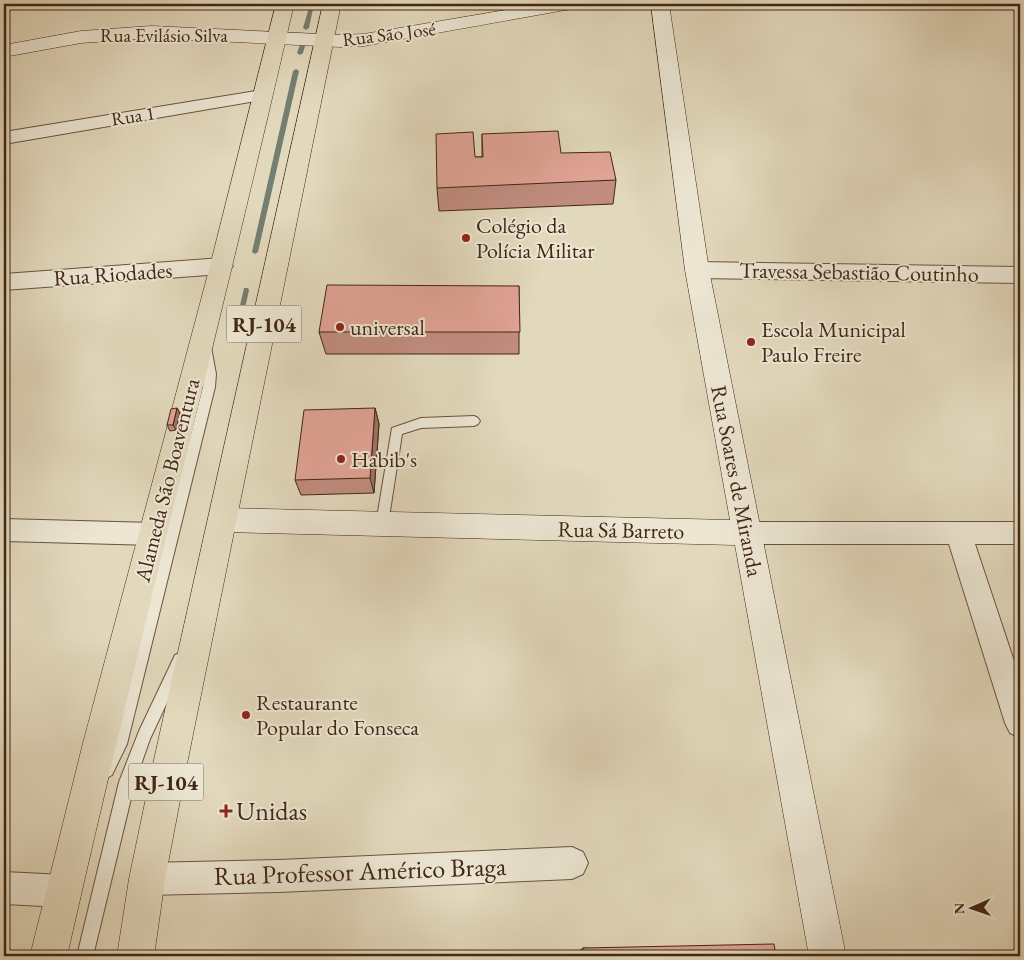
<svg xmlns="http://www.w3.org/2000/svg" width="1024" height="960" font-family="'EB Garamond',serif">
<rect width="100%" height="100%" fill="#e2d8bc"/>
<filter id="stains"><feTurbulence type="fractalNoise" baseFrequency=".004" numOctaves="4"/><feColorMatrix values="0 0 0 0 .2 0 0 0 0 .09 0 0 0 0 .02 0 0 0 .5 -.17"/></filter>
<radialGradient id="worn" r=".72"><stop offset=".6" stop-color="#630" stop-opacity="0"/><stop offset="1" stop-color="#630" stop-opacity=".3"/></radialGradient>
<g fill="none" stroke-linecap="round" stroke-linejoin="round">
<path fill="#747f71" fill-rule="evenodd" d="M310,4H314L309,28L306,30L303,28Z
M300,45L305,46L303,53L300,55L297,53Z
M296,69L299,71L258,252L255,254L252,252L293,71Z
M244,288H248L249,290L239,336L236,339L233,336Z"/>
<g stroke="#6a533d" stroke-width="2">
<path id="lane" d="M205,343L211,347L216,374L215,387L127,744L112,775L107,778L102,775L99,770L113,742L203,387L204,374L199,347Z
M474,416L478,418L480,421L478,424L474,426L421,428L402,434L388,524L387,528L382,530L377,528L376,524L392,428L421,418Z
M180,653L185,655L187,660L150,739L135,782L93,956H77L119,782L139,731L175,655Z"/>
</g>
<g stroke="#6a533d" stroke-width="2">
<path id="street" d="M262,90L268,91L271,95L268,99L4,144V132Z
M222,258L229,261L233,266L229,271L222,274L4,290V274Z
M697,262L1020,267V283L697,278L690,275L686,270L690,265Z
M4,519L154,523L163,526L167,534L163,542L154,545L4,541Z
M747,522H1020V544H975L1020,679V738L1010,733L1005,723L949,544H747L738,541L734,533L738,525Z
M572,847L583,852L588,863L583,874L572,879L279,892L147,895L136,890L131,879L136,868L147,863L279,860Z
M4,872L64,875L75,880L80,891L75,902L64,907L4,904Z"/>
</g>
<g stroke="#422713" stroke-width="1">
<path id="secondary" d="M541,4H580L577,8L571,9L364,46L341,47L151,38L81,43L4,57V45L81,31L151,26L341,35L364,34Z
M651,4H669L709,270L846,956H809L735,545L223,532L213,529L209,520L213,511L223,508L730,520L685,270Z"/>
</g>
<g stroke="#422713" stroke-width="1">
<path id="highway" d="M276,4H294C221,322 139,638 67,956H30L83,743L210,266Z
M323,4H341L187,764L165,879L154,956H117L129,879L153,764Z"/>
</g>
<use href="#lane" fill="#ece6d3" fill-rule="evenodd"/>
<use href="#street" fill="#ece6d3" fill-rule="evenodd"/>
<use href="#secondary" fill="#ece6d3" fill-rule="evenodd"/>
<use href="#highway" fill="#e2d8bc" fill-rule="evenodd"/>
</g>
<path fill="#c18c7f" stroke="#422713" d="M482,134L561,153L616,180L613,204L439,211L437,188L475,157H482Z
M519,286V354H326L319,332Z
M177,408L180,413L176,430L170,431L167,425Z
M375,408L379,424L374,493L301,495L295,480Z
M583,948L776,956H579V951Z"/>
<path fill="#9d7268" stroke="#422713" d="M177,408L180,413L176,430L173,425Z
M375,408L379,424L374,493L370,478Z"/>
<path fill="#e0a394" stroke="#422713" d="M558,131L561,153L610,152L616,180L437,188L436,134L473,132L475,157H483L482,134Z
M327,285L519,286L520,332H319Z
M177,408L173,425H167L171,409Z
M375,408L370,478L295,480L304,410Z
M774,944L776,956H583V948Z"/>
<g fill="#8f2418" stroke="#ece6d3" stroke-width="2">
<circle cx="466" cy="238" r="5"/>
<circle cx="340" cy="327" r="5"/>
<circle cx="751" cy="342" r="5"/>
<circle cx="341" cy="459" r="5"/>
<circle cx="246" cy="715" r="5"/>
<path d="M223.5 803.5h5v5h5v5h-5v5h-5v-5h-5v-5h5z"/>
</g>
<g text-anchor="middle" dominant-baseline="central" stroke-width="4" stroke-linejoin="round" paint-order="stroke">
<g font-size="19" fill="#422713" stroke="#ece6d3">
<text transform="translate(389 34) rotate(-7)">Rua São José</text>
<text x="164" y="35">Rua Evilásio Silva</text>
<text transform="translate(133 116) rotate(-9)">Rua 1</text>
</g>
<g fill="#ece6d3" stroke="#75604d" stroke-width="1">
<rect x="226.5" y="305.5" width="75" height="37" rx="4"/>
<rect x="128.5" y="763.5" width="75" height="37" rx="4"/>
</g>
<g font-size="21" font-weight="bold" fill="#422713">
<text x="264" y="324">RJ-104</text>
<text x="166" y="782">RJ-104</text>
</g>
<g font-size="22" fill="#422713" stroke="#ece6d3" text-anchor="start">
<text x="476" y="225">Colégio da<tspan x="476" dy="25">Polícia Militar</tspan></text>
<text x="350" y="327">universal</text>
<text x="761" y="329">Escola Municipal<tspan x="761" dy="25">Paulo Freire</tspan></text>
<text x="351" y="459">Habib's</text>
<text x="256" y="702">Restaurante<tspan x="256" dy="25">Popular do Fonseca</tspan></text>
</g>
<g font-size="22" fill="#422713" stroke="#ece6d3">
<text transform="translate(859 272) rotate(1)">Travessa Sebastião Coutinho</text>
<text transform="translate(113 274) rotate(-4)">Rua Riodades</text>
<text transform="translate(167 480) rotate(-76)">Alameda São Boaventura</text>
<text transform="translate(737 481) rotate(79)">Rua Soares de Miranda</text>
<text transform="translate(621 530) rotate(1)">Rua Sá Barreto</text>
</g>
<g font-size="26" fill="#422713" stroke="#ece6d3" text-anchor="start">
<text x="236" y="811">Unidas</text>
</g>
<g font-size="26" fill="#422713" stroke="#ece6d3">
<text transform="translate(360 871) rotate(-2)">Rua Professor Américo Braga</text>
</g>
</g>
<rect width="1024" height="960" fill="none" stroke="#e2d8bc" stroke-width="20"/>
<rect x="5" y="5" width="1014" height="950" fill="none" stroke="#422713" stroke-width="2.5"/>
<rect x="10" y="10" width="1004" height="940" fill="none" stroke="#422713"/>
<g transform="translate(972 908) rotate(268)" stroke="#ece6d3" stroke-width="4" paint-order="stroke">
<path d="M0-4L9 19L0 12L-9 19Z" fill="#422713"/>
<text y="-8" font-size="14" font-weight="bold" text-anchor="middle" fill="#422713">N</text>
</g>
<rect width="100%" height="100%" filter="url(#stains)"/>
<rect width="100%" height="100%" fill="url(#worn)"/>
</svg>
